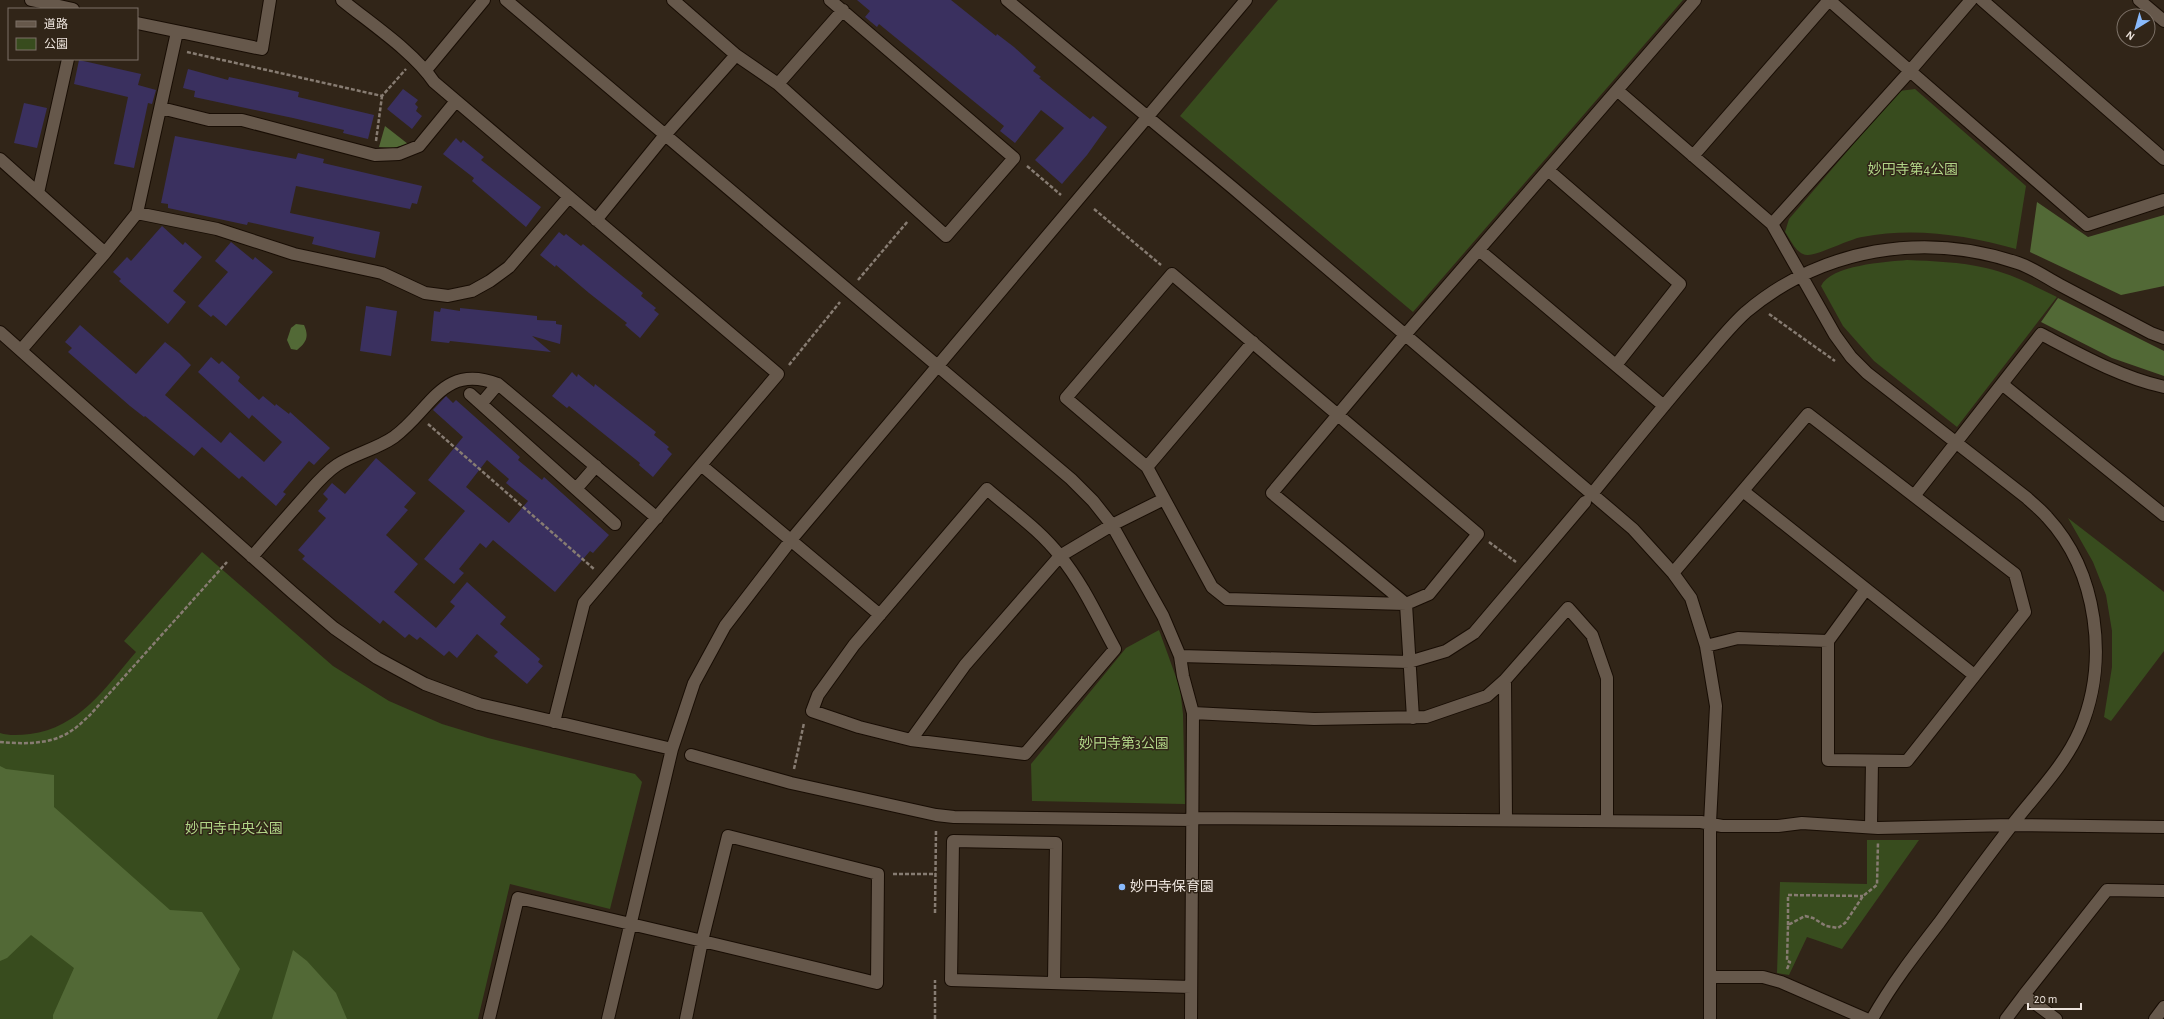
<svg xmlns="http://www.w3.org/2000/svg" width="2164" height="1019" font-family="'Alegreya Sans','Noto Sans JP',sans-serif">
<rect width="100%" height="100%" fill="#312518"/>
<path fill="#384c1e" d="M1278,0H1683L1413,312L1180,116Z
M1915,89L2026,186L2016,249C1965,235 1915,227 1862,237C1849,239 1817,256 1807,255C1796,254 1791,240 1785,232L1789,219L1899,91Z
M1907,260C1933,261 1960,262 1986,268C2010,273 2034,286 2057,297L1957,427L1874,361L1843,326L1821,286C1831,265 1885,262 1907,260Z
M2068,518L2164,592V651L2111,721L2104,717L2112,667V631L2106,595L2093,562Z
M202,552L333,666L389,701L442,724L488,738L635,774L642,782L610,909L510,884L478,1019H0V733C9,736 20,735 30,734C79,728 106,687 136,652L124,641Z
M1159,630L1180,688L1183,714L1185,804L1032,801L1031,764L1126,648Z
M1867,840H1919L1842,949L1807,937L1789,975L1777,973L1780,882L1867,884Z"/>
<path fill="#526936" d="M385,126L408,144L393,148L379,147Z
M2037,202L2088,237L2164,215V286L2121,295L2030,252Z
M2058,298L2164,351V376L2112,358L2041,322Z
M296,324L304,325C309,336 307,342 297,350L291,349L287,340L291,328Z
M0,766L6,769L54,775V807L170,910L202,912L240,969L217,1019H53V1015L74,968L31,935L7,958L0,961Z
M293,950L307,961L336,993L347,1019H272Z"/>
<path fill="#3a305f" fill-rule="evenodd" d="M857,0H951L996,36L997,34L1014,47L1036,67L1033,71L1041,77L1039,78L1090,119L1093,116L1107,127L1087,155L1062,184L1035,160L1064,128L1041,110L1015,143L1000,131L1004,126L879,24L877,27L865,17L870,11Z
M79,60L141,74L138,85L156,90L152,104L148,103L134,168L114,164L128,97L74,84Z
M188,69L228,80L229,77L299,92L298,97L374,115L368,139L343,133L344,130L293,118L194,97L195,91L183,88Z
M403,89L418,100L415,104L418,107L416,111L422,116L412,129L387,109Z
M24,103L47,108L37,148L14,143Z
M175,136L296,159L298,153L324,159L323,163L422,186L417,204L412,203L410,209L296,186L290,213L380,232L375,258L350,253L312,244L314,237L248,222L247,225L168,208V204L161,203Z
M456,138L461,143L463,140L484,157L481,160L541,207L526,227L472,181L474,178L443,154Z
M162,226L183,245L185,242L202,257L173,291L186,302L168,324L119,281L121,279L113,272L127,257L131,261Z
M559,232L564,236L566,234L581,246L583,244L643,293L641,296L656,308L654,310L659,314L640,338L625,325L627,323L589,293L556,265L555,267L540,255Z
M231,242L253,260L255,257L273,272L226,326L213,315L211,317L198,306L228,272L215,261Z
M366,306L397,311L391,356L360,351Z
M441,308L460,311V308L537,316V320L556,321V324L562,325L560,344L532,336L551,352L450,341L449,343L431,341L434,311L440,312Z
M80,325L136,374L165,342L179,353L191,365L165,395L221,443L230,432L264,462L282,442L252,415L249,419L198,372L211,357L219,364L222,361L240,377L238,381L259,400L263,396L275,406L276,404L289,414L290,412L330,448L314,465L309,461L283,492L286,494L276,506L242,476L239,479L202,447L194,456L145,416L144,417L130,406L68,352L72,348L65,342Z
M572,372L577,377L578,374L594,387L595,384L656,432L654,435L669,447L667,449L672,454L653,477L639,465L640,463L569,406L567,408L552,396Z
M446,396L453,403L456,400L520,457L518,460L542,480L544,477L609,535L593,553L590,551L555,592L493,540L486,548L480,543L459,569L464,573L454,584L424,559L465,511L428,480L463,437L433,410ZM487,460L509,479L506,483L528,501L509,523L466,487Z
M376,458L416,493L404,507L408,510L386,535L418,564L394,592L436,628L455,606L450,602L467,582L506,617L500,624L540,659L538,662L543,666L527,684L494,656L498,652L477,634L457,658L449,651L444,656L420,637L417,640L409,634L405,638L383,620L380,624L302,559L305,556L298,550L326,518L318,511L328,499L323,494L332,483L345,494Z"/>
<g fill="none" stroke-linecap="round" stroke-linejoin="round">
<g stroke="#180d04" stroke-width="14">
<path id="minor" d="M31,0L73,9
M342,0C370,23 414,52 434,82L778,374L584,603L554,722
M506,0L1071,479L1093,501L1112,525L1163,616L1180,656L1183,676L1193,713L1191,1019
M673,0L736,55L778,84L946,236L1014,158L830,0
M1007,0L1233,188L1633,529L1673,573L1691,598L1706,646L1716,706L1710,823V1019
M1971,0L1910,71L2087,225L2164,200
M1982,0L2164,159
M2139,0L2164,21
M137,23L262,49L270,0
M426,70L484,0
M778,84L843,10
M1617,90L1772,224L1835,335L1851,357L1867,373L2027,498C2033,504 2041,510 2047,517C2098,572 2109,662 2080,730C2065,765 2035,795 2012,825C1987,857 1963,890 1939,923C1915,954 1891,985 1872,1019
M161,108L209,120H242L375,155L399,154L419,146L456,101
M1693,156L1829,0
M0,159L105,253
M1548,170L1680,284L1616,365
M38,193L68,59
M137,213L217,229L294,254L382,273L425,293L448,296L472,291L490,281L509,267L569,197
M596,220L665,135L736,55
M1772,224L1910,71L1829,0
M1479,250L1664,406
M1172,274L1478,534L1429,594L1406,604L1227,599L1212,587L1147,467L1066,398Z
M0,332L293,593L334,628L377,658L425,684L479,704L672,749
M21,350L105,253L137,213L177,32
M2002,384L2164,515
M470,394L615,524
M481,404L498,384
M701,465L880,615
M1147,467L1253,342
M576,489L596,466
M987,489C1012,511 1040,530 1060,556C1083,584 1098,618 1115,649L1025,754L911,740L859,727L812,711L818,695L854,645Z
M1743,491L1974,675
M1592,494C1626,452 1659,411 1694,370C1711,351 1727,329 1746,312C1822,248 1924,231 2018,263C2033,268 2047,278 2060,285C2090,301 2121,317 2151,333L2164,338
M1914,496L2041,334C2081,355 2120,377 2164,387
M252,557C268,538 284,520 300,502C312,489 322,475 337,465C354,454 377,449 394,437C432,409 442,363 498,384L657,518
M1673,573L1808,414L2015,574L2025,612L1907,761L1828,760V641L1738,638L1706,646
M1828,641L1866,589
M1180,656L1409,662L1446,651L1474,633L1585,502
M1505,680L1506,820
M1193,713L1314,719L1426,717L1487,696L1505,680L1568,608L1592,635L1607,678V821
M1413,718L1406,604L1272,493L1405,335L1695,0
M911,740L965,665L1060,556L1112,525L1164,499
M691,755L791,783L936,815L954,817L1193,820
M1193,818L1701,822L1722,826H1778L1802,823L1878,828L2012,825L2164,827
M1871,827L1872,761
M1710,977H1763L1781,982L1866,1019
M1054,981L1056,843L953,841L951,980L1191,987
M2024,995L2107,890L2164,891
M489,1019L518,898C638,925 757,954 877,983L878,874L728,836L702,941L686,1019
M608,1019L672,749L694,683L725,626L791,540L1246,0
M2006,1019L2024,995L2056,1019
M2155,1019L2164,1007"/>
</g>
<path stroke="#877c72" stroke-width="2.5" stroke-dasharray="4 2" stroke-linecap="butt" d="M187,52L382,96L406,69
M376,141L382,96
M1027,166L1061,195
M1094,209L1161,265
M858,280L908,221
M1769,314L1835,361
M789,365L840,302
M428,424L594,569
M1489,542L1516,562
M0,742C23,744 51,745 71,731C78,727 84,720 90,715L227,562
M794,769L804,723
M893,874H936
M935,913L936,830
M1788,925V895L1863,896
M1787,969L1790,962L1787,961L1788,925L1805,916L1813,918L1826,926L1838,928L1845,923L1863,896L1877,885L1878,842
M935,1019V980"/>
<use href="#minor" stroke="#66584b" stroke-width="12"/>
</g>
<circle fill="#89bafc" stroke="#312518" stroke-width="1.5" cx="1122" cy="887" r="4"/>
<g text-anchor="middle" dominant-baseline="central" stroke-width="3" stroke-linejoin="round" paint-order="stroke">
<g font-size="14" fill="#b1d587" stroke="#312518">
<text x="1913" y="170">妙円寺第4公園</text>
<text x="1124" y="744">妙円寺第3公園</text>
<text x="234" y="829">妙円寺中央公園</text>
</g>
<g font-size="14" fill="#ede4dd" stroke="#312518" text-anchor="start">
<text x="1130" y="887">妙円寺保育園</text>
</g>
</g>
<rect x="8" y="8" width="130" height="52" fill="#312518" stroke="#7c7167"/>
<rect x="16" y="21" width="20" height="6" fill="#66584b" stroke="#7c7167"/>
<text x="44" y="28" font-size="12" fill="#ede4dd">道路</text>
<rect x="16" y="38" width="20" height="12" fill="#384c1e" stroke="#7c7167"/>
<text x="44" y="48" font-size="12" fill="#ede4dd">公園</text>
<g transform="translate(2136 28) rotate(217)"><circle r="19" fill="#312518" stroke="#7c7167"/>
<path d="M0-3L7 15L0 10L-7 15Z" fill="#89bafc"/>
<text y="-6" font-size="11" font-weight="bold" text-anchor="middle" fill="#ede4dd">N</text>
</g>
<path d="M2028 1003v6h53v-6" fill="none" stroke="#ede4dd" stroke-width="2"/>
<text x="2034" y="1003" font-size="12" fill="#ede4dd" stroke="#312518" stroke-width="3" paint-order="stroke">20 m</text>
</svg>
